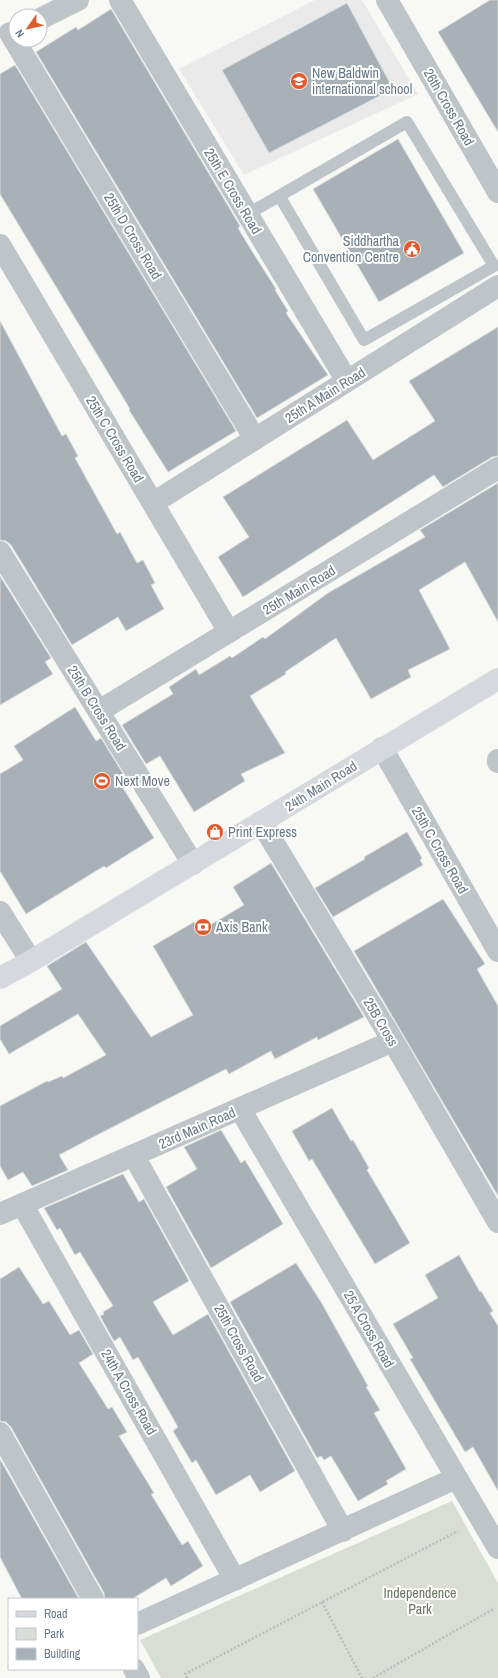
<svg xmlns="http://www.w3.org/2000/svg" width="498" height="1678" font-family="'Archivo Narrow',sans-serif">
<rect width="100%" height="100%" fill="#f8f8f5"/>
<path fill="#e9eae9" d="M315,0H362L418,94L244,175L179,69Z"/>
<path fill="#d8ddd5" d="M452,1501L498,1583V1678H161L140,1640Z"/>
<path fill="#a8b1b7" stroke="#dadad8" d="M490,0H498V132L438,32Z
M347,3L393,89L269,153L222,70Z
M111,9L240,226L238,228L250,248L276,289L275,290L288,311L286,313L328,375L257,418L36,52L76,27L78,30Z
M15,65L236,431L168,472L129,410L130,409L0,194V74Z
M398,139L464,253L379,302L313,189Z
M0,321L62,436L66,434L78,456L75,458L117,534L120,532L137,563L143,560L155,583L151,585L164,609L126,631L118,617L72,645L11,545L6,541L0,540Z
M498,327V456L492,457L443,487L434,475L243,597L218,557L249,537L223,497L347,420L373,460L435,421L409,381Z
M498,483V622L465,562L419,590L450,649L408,670L411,677L371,699L336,638L285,672L286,674L250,696L285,753L241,774L245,781L194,812L160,756L146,764L122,725L173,694L169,687L196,669L199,675L230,656L232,658L263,637L265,639L328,593L425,537L420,530Z
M0,576L51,658L45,662L53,674L0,705Z
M75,707L96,741L101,738L125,777L120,780L125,787L123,788L154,838L106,868L104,866L26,914L0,871V774L23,760L14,746Z
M407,832L422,858L420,860L423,865L333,917L315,888L365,859L364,857Z
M271,863L364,1017L318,1040L317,1037L275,1059L271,1051L229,1074L226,1069L97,1135L59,1155L68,1170L32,1186L23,1172L8,1180L0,1166V1106L47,1081L48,1082L62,1076L63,1078L106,1055L78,1014L9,1054L0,1039V1026L62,989L47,966L86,942L151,1037L193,1015L153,946L194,922L200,931L244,905L233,887Z
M443,899L485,964L477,969L498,1006V1196L354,951Z
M332,1108L351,1141L353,1140L369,1168L367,1170L410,1243L375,1264L312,1159L309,1161L292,1131Z
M221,1130L241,1163L245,1160L283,1224L211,1268L166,1187L197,1169L184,1147Z
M123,1174L139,1202L144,1199L189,1281L153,1302L173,1335L208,1314L295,1471L260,1492L250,1475L216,1495L196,1460L192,1463L173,1431L178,1427L138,1357L133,1360L120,1337L114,1341L100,1316L104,1314L103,1312L113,1306L80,1252L75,1255L60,1228L57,1230L44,1208Z
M459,1255L480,1292L481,1291L493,1311L490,1313L498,1326V1491L473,1447L465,1452L410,1359L413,1358L393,1324L438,1298L425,1275Z
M296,1263L321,1302L368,1386L366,1387L380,1410L374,1413L406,1469L386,1481L388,1484L358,1501L331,1456L324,1460L321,1456L317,1458L230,1302Z
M19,1267L43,1304L49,1301L70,1335L79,1330L93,1354L79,1363L108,1409L112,1407L127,1432L119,1436L154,1493L151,1494L182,1545L188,1541L203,1566L171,1586L166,1578L132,1599H105L104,1593L11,1427L6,1422L0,1421V1279Z
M0,1459L79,1599H22L0,1557Z"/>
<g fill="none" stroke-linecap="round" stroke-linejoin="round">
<path stroke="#babdc0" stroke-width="2.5" stroke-dasharray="2 2" stroke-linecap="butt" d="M322,1602L362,1678
M187,1678L185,1674L458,1531
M373,1678L495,1608"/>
<path stroke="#bfc4c8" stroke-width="12" d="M248,214L407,122L494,266L364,340L280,197"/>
<path stroke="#bfc4c8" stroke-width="22" d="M120,0L347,381
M387,0L498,192
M40,19L78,0
M10,33L255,439
M0,245L229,632
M153,503L498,286
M0,552L193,864
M99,711L498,468
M382,748L498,951
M498,760V762
M261,822L393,1041L498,1222
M0,912L31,961
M240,1109L498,1548
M134,1156L343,1531
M22,1204L235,1580
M0,1214L393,1041
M0,1433L93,1599
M137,1624L456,1478
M134,1669L139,1678"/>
<path stroke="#d5d9dd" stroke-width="22" d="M0,978L31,961L498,679"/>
</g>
<defs>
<g id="school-disc" transform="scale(0.9)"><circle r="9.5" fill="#df5b2e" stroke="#fff"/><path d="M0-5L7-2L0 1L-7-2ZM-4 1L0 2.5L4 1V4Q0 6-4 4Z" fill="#fff"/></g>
<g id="civic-disc" transform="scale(0.9)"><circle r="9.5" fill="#df5b2e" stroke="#fff"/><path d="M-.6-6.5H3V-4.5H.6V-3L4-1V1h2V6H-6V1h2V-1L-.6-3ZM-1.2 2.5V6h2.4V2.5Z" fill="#fff"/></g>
<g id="stadium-disc" transform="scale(0.9)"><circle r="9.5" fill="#df5b2e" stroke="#fff"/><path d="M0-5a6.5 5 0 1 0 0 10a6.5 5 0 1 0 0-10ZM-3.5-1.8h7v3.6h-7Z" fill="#fff"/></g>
<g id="shop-disc" transform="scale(0.9)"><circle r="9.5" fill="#df5b2e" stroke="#fff"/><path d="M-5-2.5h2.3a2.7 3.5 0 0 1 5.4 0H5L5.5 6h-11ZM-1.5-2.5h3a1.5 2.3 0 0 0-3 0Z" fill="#fff"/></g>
<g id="bank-disc" transform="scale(0.9)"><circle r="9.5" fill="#df5b2e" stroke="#fff"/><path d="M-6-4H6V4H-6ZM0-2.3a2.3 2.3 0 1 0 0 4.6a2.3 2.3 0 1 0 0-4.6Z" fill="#fff"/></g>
</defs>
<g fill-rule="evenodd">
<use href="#school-disc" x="299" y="81"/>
<use href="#civic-disc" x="412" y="249"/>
<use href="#stadium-disc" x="102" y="781"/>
<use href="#shop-disc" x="215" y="832"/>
<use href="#bank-disc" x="203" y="927"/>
</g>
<g text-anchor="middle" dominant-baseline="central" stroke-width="4" stroke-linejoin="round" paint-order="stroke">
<g font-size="14" fill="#687886" stroke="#fff" text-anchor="start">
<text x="312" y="73">New Baldwin<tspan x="312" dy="16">international school</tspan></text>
<text x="399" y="241" text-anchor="end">Siddhartha<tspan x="399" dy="16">Convention Centre</tspan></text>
<text x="115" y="781">Next Move</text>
<text x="228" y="832">Print Express</text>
<text x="216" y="927">Axis Bank</text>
</g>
<g font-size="14" fill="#687886" stroke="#fff">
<text transform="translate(449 107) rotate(60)">26th Cross Road</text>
<text transform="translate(233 191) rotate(59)">25th E Cross Road</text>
<text transform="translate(133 236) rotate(59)">25th D Cross Road</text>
<text transform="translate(325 395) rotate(-32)">25th A Main Road</text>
<text transform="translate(115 439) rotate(59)">25th C Cross Road</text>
<text transform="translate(299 590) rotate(-31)">25th Main Road</text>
<text transform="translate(97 708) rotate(58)">25th B Cross Road</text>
<text transform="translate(321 786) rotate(-32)">24th Main Road</text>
<text transform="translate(440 850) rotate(60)">25th C Cross Road</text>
<text transform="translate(381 1022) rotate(59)">25B Cross</text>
<text transform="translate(197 1128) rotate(-24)">23rd Main Road</text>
<text transform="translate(369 1329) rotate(60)">25 A Cross Road</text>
<text transform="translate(239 1343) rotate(61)">25th Cross Road</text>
<text transform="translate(129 1392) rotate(60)">24th A Cross Road</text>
</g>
<g font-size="14" fill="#667863" stroke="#fff">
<text x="420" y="1593">Independence<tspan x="420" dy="16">Park</tspan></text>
</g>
</g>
<rect x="8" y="1598" width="130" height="72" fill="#ffffff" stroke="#c3c9cf"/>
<rect x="16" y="1611" width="20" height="6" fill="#d5d9dd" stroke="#c3c9cf"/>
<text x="44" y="1618" font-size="12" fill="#687886">Road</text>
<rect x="16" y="1628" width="20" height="12" fill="#d8ddd5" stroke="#c3c9cf"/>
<text x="44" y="1638" font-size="12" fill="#687886">Park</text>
<rect x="16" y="1648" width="20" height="12" fill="#a8b1b7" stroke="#c3c9cf"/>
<text x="44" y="1658" font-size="12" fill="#687886">Building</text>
<g transform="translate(28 28) rotate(236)"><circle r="19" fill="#ffffff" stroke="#c3c9cf"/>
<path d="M0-3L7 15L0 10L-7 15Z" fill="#df5b2e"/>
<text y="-6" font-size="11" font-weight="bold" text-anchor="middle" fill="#687886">N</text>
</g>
</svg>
